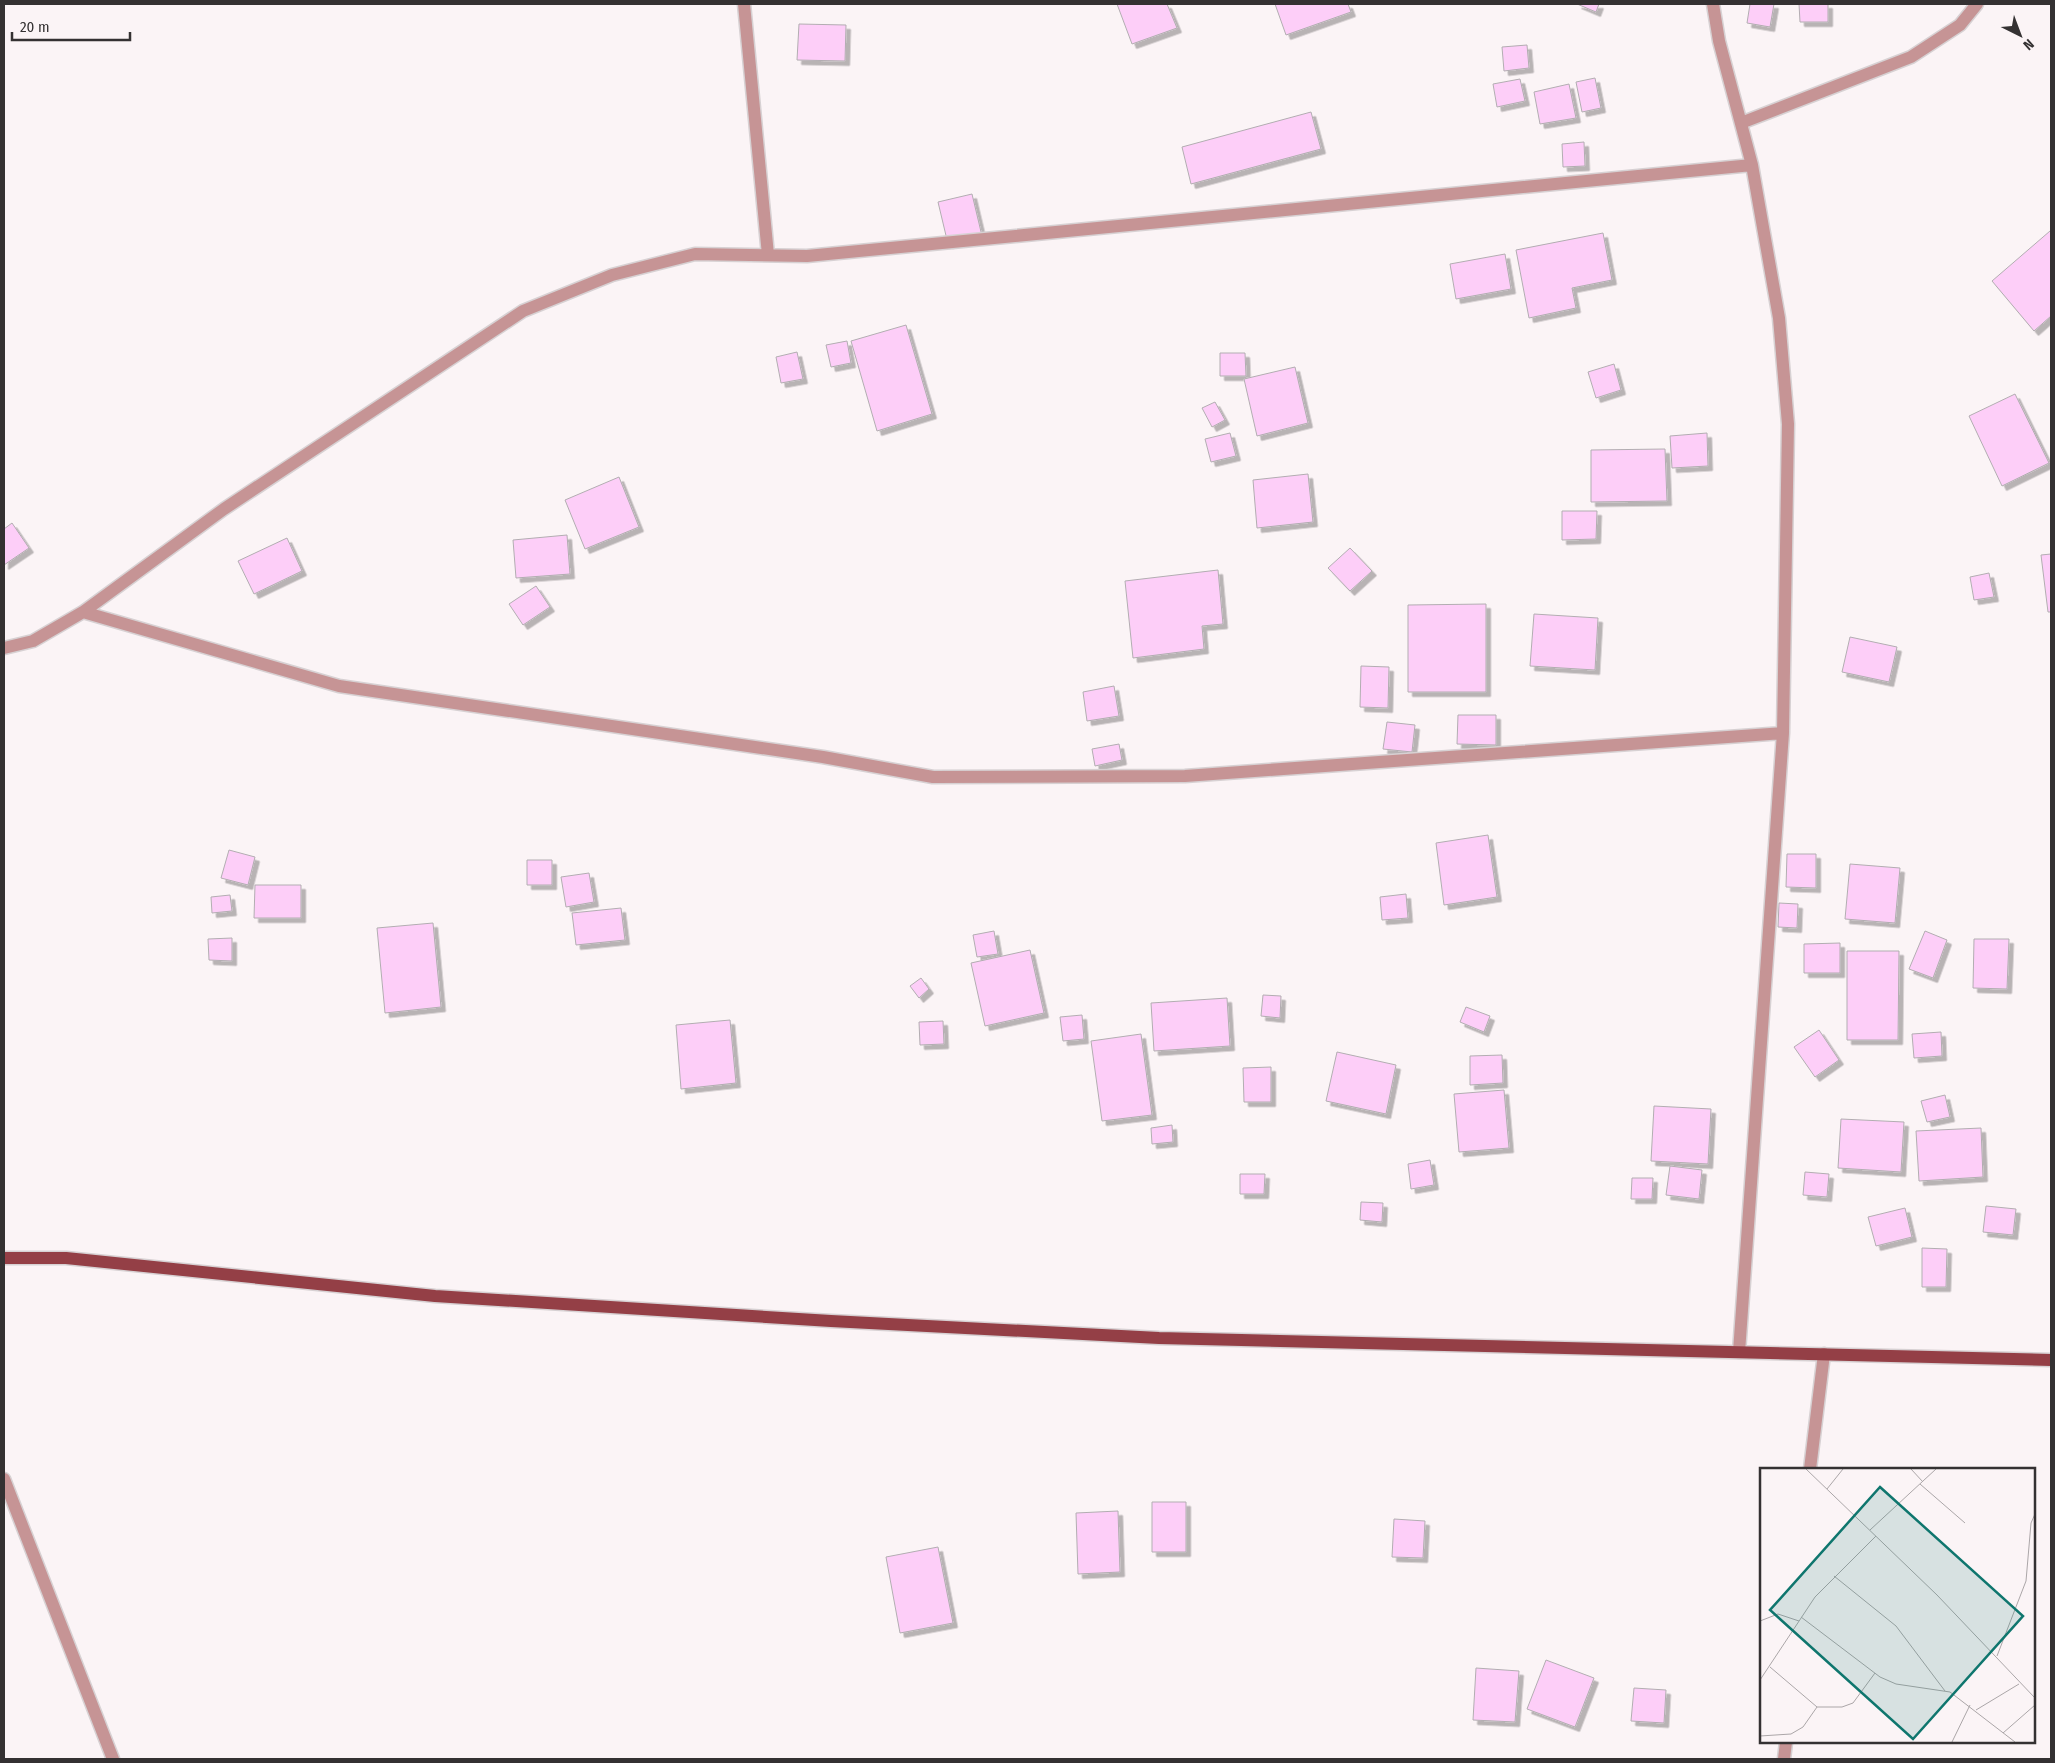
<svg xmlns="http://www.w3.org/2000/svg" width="2055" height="1763" font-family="'Fira Sans Condensed',sans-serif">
<defs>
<filter id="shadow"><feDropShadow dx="4.5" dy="4.5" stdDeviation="0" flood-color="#0004"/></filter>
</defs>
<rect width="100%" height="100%" fill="#fbf4f6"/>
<path fill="#fdcef8" stroke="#b2adb1" filter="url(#shadow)" d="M1117,4H1167L1177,28L1132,44Z
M1275,4H1348L1351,12L1286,35Z
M1577,4H1599L1596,12Z
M1750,4H1774L1770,27L1747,23Z
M1799,4H1828V22H1800Z
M799,24L846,25L845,61L797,60Z
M1527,45L1529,68L1504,71L1502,47Z
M1595,78L1601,108L1582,112L1576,82Z
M1520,79L1525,101L1497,107L1493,84Z
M1569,84L1576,118L1540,124L1534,92Z
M1311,112L1321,149L1191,184L1182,147Z
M1584,142L1585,166L1563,167L1562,144Z
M972,194L982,236L948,244L938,202Z
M2050,231L2051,233V316L2034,331L1992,281Z
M1603,233L1612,280L1572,288L1576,308L1529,318L1516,250Z
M1505,254L1511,289L1456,299L1450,264Z
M906,325L932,414L877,431L851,341Z
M847,341L851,363L831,367L826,345Z
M797,352L803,379L781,383L776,357Z
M1220,353H1245L1246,376H1220Z
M1614,364L1621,390L1596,398L1588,372Z
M1295,367L1308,423L1257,436L1244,379Z
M2015,394L2049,463L2002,486L1969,416Z
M1215,402L1225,420L1212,427L1202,408Z
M1230,433L1236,456L1211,462L1205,439Z
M1707,433L1708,466L1672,468L1670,436Z
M1665,449L1667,501L1591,502V450Z
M1308,474L1313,522L1257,528L1253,480Z
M619,477L639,527L585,549L565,500Z
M1562,511H1597L1596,539L1562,540Z
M12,523L29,548L4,565V529Z
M567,535L570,574L516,578L513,540Z
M287,538L302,571L254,594L238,561Z
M1350,548L1372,571L1350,591L1328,568Z
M2051,554V612H2048L2041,555Z
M1218,570L1223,624L1202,626L1204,649L1133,658L1125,581Z
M1989,573L1994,597L1974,600L1970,577Z
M536,586L550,607L523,625L509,604Z
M1486,604V692H1408V605Z
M1534,614L1598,618L1595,670L1530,666Z
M1850,637L1897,647L1889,682L1842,672Z
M1361,666L1389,667L1388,708L1360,707Z
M1114,686L1119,716L1087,721L1083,692Z
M1458,715H1496V745L1457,744Z
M1387,722L1415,725L1412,752L1383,749Z
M1119,744L1122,760L1095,766L1092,749Z
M1488,835L1497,897L1444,905L1436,843Z
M229,850L255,857L248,885L221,878Z
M1787,854H1816V888L1786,887Z
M527,860H552V885H527Z
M1850,864L1900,868L1895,923L1845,919Z
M589,873L594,902L566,907L561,877Z
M255,885H301V918H254Z
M1406,894L1408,918L1382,920L1380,897Z
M230,895L232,911L212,913L211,897Z
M1779,903L1798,904L1797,928L1778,927Z
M621,908L625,940L576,945L572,913Z
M433,923L441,1007L385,1013L377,928Z
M994,931L998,954L977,957L973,935Z
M1925,931L1947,940L1933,978L1909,969Z
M232,938V961L209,960L208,939Z
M1974,939H2009L2007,989L1973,988Z
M1840,943V973H1804V944Z
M1030,950L1044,1013L985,1026L971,963Z
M1847,951H1899L1898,1040H1847Z
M921,978L929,989L919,998L910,986Z
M1263,995L1281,996L1280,1018L1261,1016Z
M1227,998L1230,1046L1154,1051L1151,1003Z
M1466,1007L1490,1016L1484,1032L1460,1022Z
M1082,1015L1084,1039L1063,1041L1060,1017Z
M730,1020L736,1083L681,1089L676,1025Z
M943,1021L944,1044L920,1045L919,1022Z
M1819,1030L1839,1060L1815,1077L1794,1047Z
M1941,1032L1942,1056L1914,1058L1912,1034Z
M1141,1034L1152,1115L1102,1121L1091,1041Z
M1337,1052L1396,1065L1386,1114L1326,1101Z
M1502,1055L1503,1083L1470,1085V1056Z
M1271,1067V1102H1244L1243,1068Z
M1504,1090L1509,1148L1459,1152L1454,1094Z
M1945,1095L1950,1117L1927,1122L1921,1101Z
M1654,1106L1711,1109L1708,1164L1651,1161Z
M1841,1119L1904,1122L1901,1172L1838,1168Z
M1172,1125L1173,1142L1152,1144L1151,1128Z
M1981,1128L1983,1177L1919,1181L1916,1131Z
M1430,1160L1434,1185L1411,1189L1408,1164Z
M1670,1166L1702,1170L1699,1199L1666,1195Z
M1805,1172L1829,1174L1827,1197L1803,1195Z
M1240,1174H1265L1264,1194H1240Z
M1632,1178H1653L1652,1199H1631Z
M1361,1202L1383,1203L1382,1222L1360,1220Z
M1986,1206L2016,1209L2013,1235L1983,1232Z
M1905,1208L1912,1237L1876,1246L1868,1217Z
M1922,1248L1947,1249L1946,1287H1922Z
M1152,1502H1186V1552H1152Z
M1118,1511L1120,1572L1078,1574L1076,1513Z
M1394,1519L1425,1521L1423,1558L1392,1557Z
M938,1547L953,1623L900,1633L886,1557Z
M1546,1660L1594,1678L1575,1727L1527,1709Z
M1476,1668L1519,1671L1515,1722L1473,1720Z
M1634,1688L1666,1690L1664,1723L1631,1721Z"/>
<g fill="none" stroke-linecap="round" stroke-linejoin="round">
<g stroke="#d7d1d3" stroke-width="15">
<path id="minor" d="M744,4L768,255
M1713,4L1719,41L1752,165L1779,318L1788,424L1783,733L1739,1352
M1741,123L1911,57L1960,25L1977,4
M83,612L339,686L823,757L933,777L1185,776L1783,733
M4,648L33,641L83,612L224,509L523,311L612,275L695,254L807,256L1752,165
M1810,1469L1824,1354
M4,1479L113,1759
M1784,1759L1786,1742"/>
</g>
<g stroke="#d7d1d3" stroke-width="15">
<path id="major" d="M4,1258H66L435,1296L831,1321L1159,1338L2051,1360"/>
</g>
<use href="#minor" stroke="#c69495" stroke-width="12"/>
<use href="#major" stroke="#943f46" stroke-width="12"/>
</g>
<g transform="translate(1760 1468)">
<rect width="275" height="275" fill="#fbf4f6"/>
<path fill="none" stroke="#aba6a8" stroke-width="1" d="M46,1L177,127L275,230M151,1L163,14M160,16L205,55M67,21L83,1M110,62L176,1M74,108L136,158L185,223M41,149L120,209L136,216L190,224L255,274M0,153L18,146L39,153M237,188L266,113L271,55L275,46M10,199L57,239H82L93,235L115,205M0,212L55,129L116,68M216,242L259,216M243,265L275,237M0,268L31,266L43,259L57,239M192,274L210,237"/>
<path fill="#0f766e" fill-opacity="0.15" stroke="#0f766e" stroke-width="2.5" d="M120,19L263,148L153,271L10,142Z"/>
<rect width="275" height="275" fill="none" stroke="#343132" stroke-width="2.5"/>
</g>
<rect width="2055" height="1763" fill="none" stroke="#343132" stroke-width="10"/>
<g transform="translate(2020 35) rotate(138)" stroke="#fbf4f6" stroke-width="4" paint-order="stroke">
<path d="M0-4L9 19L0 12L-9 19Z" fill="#343132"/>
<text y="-8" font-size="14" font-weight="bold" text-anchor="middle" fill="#343132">N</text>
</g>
<path d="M12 32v8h118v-8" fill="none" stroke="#343132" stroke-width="2.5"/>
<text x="20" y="32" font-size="15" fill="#343132" stroke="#fbf4f6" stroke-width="4" paint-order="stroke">20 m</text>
</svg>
